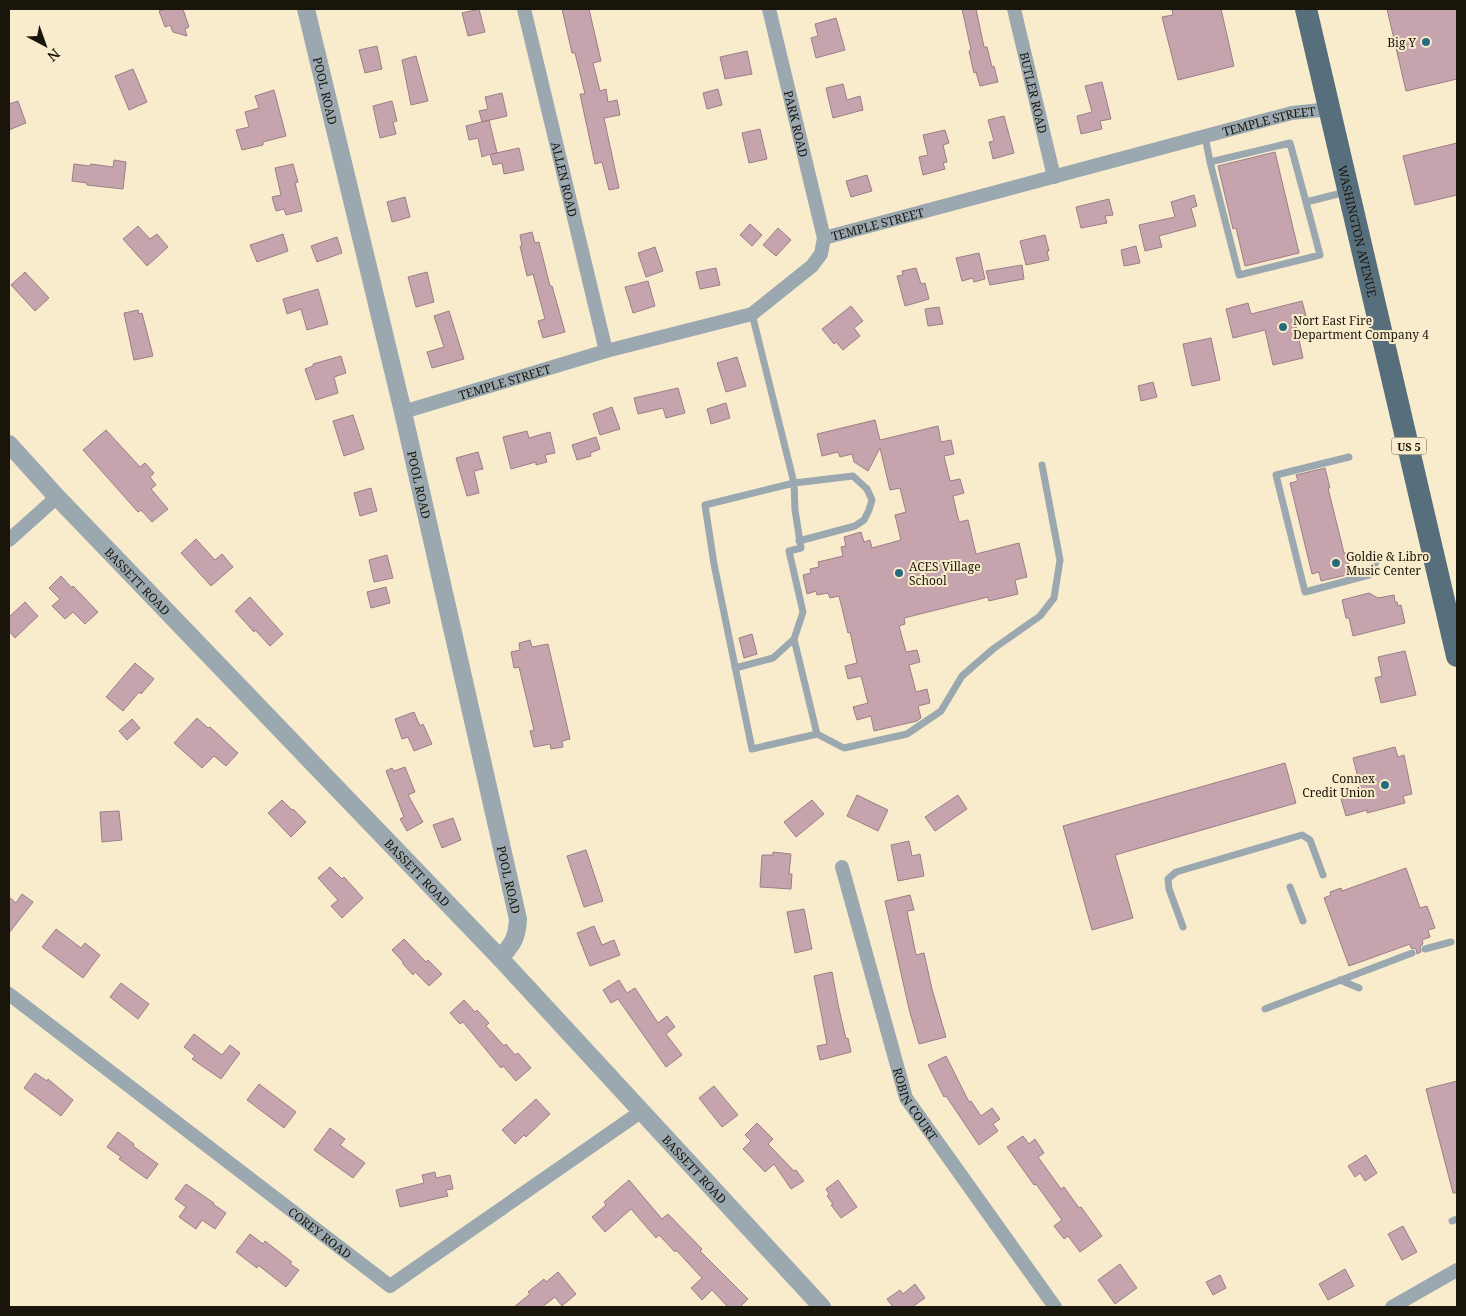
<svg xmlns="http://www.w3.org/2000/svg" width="1466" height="1316" font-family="'Noto Serif',serif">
<rect width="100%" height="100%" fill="#f8eccd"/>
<path fill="#c6a4ae" stroke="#9e7d87" d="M167,9H183L189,27L185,29L187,36L173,32L170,25L165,27L159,11Z
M479,9L485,32L468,36L462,13Z
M562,9H589L601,61L593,63L600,91L606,89L608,102L617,100L620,115L604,118L619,188L609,190L602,162L595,164L580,94H585L575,53H572Z
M962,9H976L984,47H987L992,67L994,66L998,82L980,86L976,72L974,73L969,51L971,50Z
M1172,9H1221L1234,66L1178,80L1162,17L1173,15Z
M1387,9H1457V79L1406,91Z
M836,18L845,50L816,58L811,38L818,36L815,24Z
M377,46L382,69L365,73L359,50Z
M747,51L752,74L725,79L720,57Z
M416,56L428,101L411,105L402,60Z
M133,69L147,102L129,110L115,76Z
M1102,82L1111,119L1100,121L1102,129L1081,134L1077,116L1092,112L1085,86Z
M843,84L847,100L860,96L863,110L833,118L826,88Z
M718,89L722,105L707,109L703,93Z
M274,90L286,136L263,142V145L242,150L236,130L249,127L245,112L259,108L255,96Z
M502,93L507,116L482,122L479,111L488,109L485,97Z
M18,101L26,123L9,130V104Z
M392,101L397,121L393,122L396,134L380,138L373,106Z
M1004,116L1014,153L993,159L989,142L994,141L988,120Z
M489,120L497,153L492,154L519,148L524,170L504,174L502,163L493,165L490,154L482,157L478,138L469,140L466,126Z
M760,129L767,159L749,163L742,133Z
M945,130L949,143L943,145L947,162L943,163L945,169L923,175L919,157L928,155L923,135Z
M1457,143V195L1415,205L1403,156Z
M1275,152L1299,253L1245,266L1236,228L1233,229L1218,166Z
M114,160L126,162L123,189L87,185V183L72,181L74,164L89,166L91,164L113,167Z
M293,164L298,182L295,183L302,211L286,215L284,209L276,211L272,197L281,195L275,168Z
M867,175L872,191L851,197L846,181Z
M1194,195L1197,206L1191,208L1196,226L1159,236L1162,247L1145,251L1139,225L1175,217L1171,202Z
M405,197L410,217L392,222L387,202Z
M1109,199L1113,215L1105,216L1107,223L1081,228L1076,207Z
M750,224L762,235L752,246L740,235Z
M138,226L150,239L157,234L168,247L147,266L123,239Z
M778,228L791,240L776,256L763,245Z
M532,232L535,243L539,242L550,286H552L565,332L543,338L538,321L545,319L533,274L527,276L520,246H522L520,235Z
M283,234L288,251L257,262L250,245Z
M1045,235L1049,251H1047L1049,260L1026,265L1020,241Z
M337,237L342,253L317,262L311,246Z
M1136,246L1140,263L1124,266L1121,250Z
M655,247L663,271L646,277L638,253Z
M979,253L985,279L974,282L973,278L962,281L956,258Z
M1022,265L1024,279L990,285L986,271Z
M716,268L720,285L700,289L696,272Z
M916,268L921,284L925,283L929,299L905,306L897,276L903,275L902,271Z
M25,272L49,298L35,311L11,285Z
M427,272L434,302L416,307L408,277Z
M648,281L655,306L633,313L625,287Z
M318,289L328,324L307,330L301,309L287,314L283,299Z
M1302,301L1308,323L1296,326L1303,358L1273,365L1265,330L1233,338L1226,309L1248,303L1251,314Z
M851,306L863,321L854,328L860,336L843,350L836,342L834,344L822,329Z
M939,307L943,324L928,326L925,309Z
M138,310L139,314L142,313L153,356L134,360L124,313Z
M449,311L464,359L432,368L427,352L444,347L434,316Z
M1211,338L1220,380L1192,386L1183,344Z
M341,356L346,373L334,377L338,393L316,400L305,369L313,366V364Z
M737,357L746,386L726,392L717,363Z
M1153,382L1157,397L1141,401L1138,386Z
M678,388L685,413L666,418L663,408L638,414L634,398Z
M726,403L730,418L711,424L707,409Z
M612,407L620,429L600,435L593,414Z
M353,415L364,449L344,456L333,421Z
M875,420L880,440L938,426L941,442L951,440L954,454L944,456L950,481L960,479L964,493L953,496L959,522L968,520L976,554L1019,543L1027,577L1015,580L1018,594L989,601L988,597L904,618L905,624L899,626L906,652L917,650L920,662L909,665L916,692L927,689L930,703L918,706L921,718L917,721L874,731L871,716L857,720L853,707L868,703L861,676L848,679L845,666L857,663L850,632L848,633L839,596L830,598L828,593L817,595L816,591L807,594L803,575L811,573L810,569L819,567L818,562L843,556L841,547L846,546L844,537L861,532L864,542L870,540L872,548L901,540L895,515L906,512L900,488L890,490L880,448L868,471L854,462L852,454L840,457L838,452L822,456L817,434Z
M106,430L140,467L145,463L154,473L150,477L156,485L151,489L168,509L152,522L141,510L138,512L83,450Z
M527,431L529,438L550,432L555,453L545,455L547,462L536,465V462L511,469L503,437Z
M596,437L600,449L590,453L591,456L577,460L572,445Z
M478,452L483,469L474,471L479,493L467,496L456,458Z
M1325,468L1330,488H1328L1344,553H1346L1351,574L1321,581L1319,572L1312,574L1290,483L1298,481L1296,475Z
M371,488L377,511L360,516L354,493Z
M196,539L215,560L222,554L233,567L211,586L181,553Z
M387,555L393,578L374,582L369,560Z
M61,576L72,588L73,586L98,612L85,624L73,612L65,619L52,606L60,599L49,588Z
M386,587L390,603L371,608L367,592Z
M1369,593L1378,598L1394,595L1395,602H1397L1398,606L1401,605L1405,623L1353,636L1349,618H1346L1342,600Z
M250,597L283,634L270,646L255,630L254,632L235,611Z
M25,602L38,616L15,638L9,631V617Z
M752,634L757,654L744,658L739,638Z
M530,640L532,647L548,644L570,739L562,741L563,747L551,749L550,744L534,747L530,731L534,730L519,667L514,668L511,652L520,650L519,643Z
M1405,651L1416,695L1381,703L1375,678L1382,676L1378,657Z
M135,663L154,679L141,694L139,692L123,711L106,697Z
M414,712L420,726L423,724L432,744L414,751L408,737L402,739L395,719Z
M197,718L208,728L210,727L238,753L226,766L214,756L202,768L174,743Z
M132,719L140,728L127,740L119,731Z
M1395,747L1398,757L1404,755L1412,794L1403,796L1405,803L1367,813V810L1346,816L1341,799L1362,794L1353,758Z
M1285,763L1296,803L1115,855L1133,918L1092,930L1063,826Z
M405,767L415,792L408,795L423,822L407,831L400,819L404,817L386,771L392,768L394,771Z
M857,795L888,810L878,831L847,816Z
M958,795L967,809L935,831L925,817Z
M282,800L292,810L293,809L306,822L291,837L268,813Z
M812,800L824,814L796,837L784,822Z
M119,811L122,840L102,842L100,812Z
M453,818L461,840L442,848L433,825Z
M909,841L912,856L920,854L924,876L898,881L891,845Z
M586,850L603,901L584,907L567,856Z
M773,852L791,854L789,874H792L791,889L760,887L762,855H773Z
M330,867L342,879L344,877L363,898L342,918L331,906L338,900L318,878Z
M1406,868L1420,908L1427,906L1435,928L1428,930L1430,937L1422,940L1423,944L1420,947L1421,952L1417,954L1416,949L1411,948L1410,944L1349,966L1324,898L1331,895L1330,892L1341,888L1342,891Z
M22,894L33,902L9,933V897L16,903Z
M910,895L914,910L907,911L916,955L924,953L932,989L946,1037L919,1044L909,1009L885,901Z
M804,909L812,949L795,953L787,912Z
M594,926L602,945L614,940L620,955L590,966L577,933Z
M56,929L81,948L85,943L100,955L83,978L42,947Z
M404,939L426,962L428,960L442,974L429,986L415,972L413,975L403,964V962L392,950Z
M832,972L838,1004L846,1039L848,1038L851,1052L820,1060L817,1046L827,1044L814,976Z
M619,980L627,993L635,988L658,1023L667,1016L675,1027L666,1034L682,1055L666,1067L618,999L611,1003L603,990Z
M121,983L149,1004L138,1019L110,997Z
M464,1000L475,1012L477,1010L489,1023L486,1026L504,1046L506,1044L515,1055L518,1053L531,1068L516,1081L503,1066L501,1068L463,1022L460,1024L450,1013Z
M194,1034L222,1055L230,1045L240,1053L221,1079L192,1059L195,1056L184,1047Z
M946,1056L969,1102L971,1101L981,1116L992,1108L1000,1119L993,1124L998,1131L979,1145L946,1096L944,1097L928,1065Z
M35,1073L47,1081L48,1079L73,1100L61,1116L24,1088Z
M1457,1081V1193H1453L1426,1089Z
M259,1084L296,1112L284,1128L247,1100Z
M714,1086L738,1115L722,1127L699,1098Z
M536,1099L550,1114L526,1137L524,1135L515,1144L502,1130Z
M757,1123L773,1139L768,1144L794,1171L796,1170L804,1181L791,1189L774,1164L765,1172L743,1149L751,1141L745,1135Z
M330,1128L345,1139L340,1145L365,1163L353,1178L314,1150Z
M118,1132L134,1144L133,1146L158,1164L147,1179L119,1159L121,1157L107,1147Z
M1023,1136L1029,1144L1035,1139L1044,1153L1038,1157L1061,1189L1064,1187L1079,1208L1081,1207L1102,1236L1080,1252L1068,1236L1064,1239L1054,1226L1062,1220L1036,1184L1034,1185L1007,1147Z
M1366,1155L1377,1173L1365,1181L1360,1173L1355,1177L1348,1166Z
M435,1172L436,1178L450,1175L453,1189L446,1190L448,1196L400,1207L396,1190L424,1183L422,1175Z
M629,1180L662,1219L668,1214L702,1249L700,1251L748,1299L740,1307H728L712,1290L702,1300L691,1288L702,1278L676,1250L675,1252L659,1235L656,1238L631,1209L605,1232L592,1217L606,1205L604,1202Z
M838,1180L857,1207L841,1218L831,1205L833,1204L827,1196L829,1194L826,1189Z
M186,1184L214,1203L213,1204L226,1213L215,1229L202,1220L196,1229L179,1217L186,1207L175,1199Z
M1403,1226L1417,1252L1402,1260L1388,1234Z
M250,1234L263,1244L265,1241L292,1262L290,1264L299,1270L286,1287L258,1265L257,1268L236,1252Z
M1120,1264L1137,1288L1115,1304L1098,1280Z
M1345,1269L1354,1286L1328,1300L1319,1284Z
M558,1272L576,1294L562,1306L555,1297L542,1307H514L530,1294L528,1292L544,1279L546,1282Z
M1220,1275L1226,1288L1213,1295L1206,1282Z
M915,1284L925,1298L912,1307H893L887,1299L900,1290L903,1294Z"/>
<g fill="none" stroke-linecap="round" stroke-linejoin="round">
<path stroke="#9ba8b0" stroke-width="7" d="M1205,136L1210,162L1290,143L1306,202
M1210,162L1239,275L1320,255L1306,202L1346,192
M752,314L794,483L705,505L714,564L752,749L817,734L794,639L803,612L789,551L801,548L795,510L794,483L853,476L867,489L872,500L869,510L864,520L855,526L799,541
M1349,457L1276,475L1305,592L1369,575L1377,560
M735,668L773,658L794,639
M817,734L844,748L907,734L941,711L962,676L993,649L1040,616L1054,598L1060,560L1042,465
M1290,887L1303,921
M1183,927L1169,889L1168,879L1176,872L1302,835L1310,840L1323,875
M1425,949L1451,942
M1340,980L1359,988
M1265,1009L1412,953
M1452,1221L1457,1219"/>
<g stroke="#9ba8b0" stroke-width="14">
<path id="s1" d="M524,9L606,351"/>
<path id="s2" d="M769,9L824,238"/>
<path id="s3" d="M1014,9L1054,177"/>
<path id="s4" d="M403,412L606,351L752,314L812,266L821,254L824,238L1292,113L1330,109"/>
<path d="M9,540L57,497"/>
<path id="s5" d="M842,867L906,1098L1055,1307"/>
<path id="s6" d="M9,994L390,1286L642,1111"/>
<path d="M1392,1307L1457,1270"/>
</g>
<g stroke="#9ba8b0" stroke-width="18">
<path id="s7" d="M306,9L403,412L518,919C517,938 513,944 500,958"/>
<path id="s8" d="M9,444L57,497L500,958L822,1307"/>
</g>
<path stroke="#576f7d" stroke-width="22" id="s9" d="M1306,9L1457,656"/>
</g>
<g fill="#276c7c" stroke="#f8eccd" stroke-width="2">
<circle cx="1426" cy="42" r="5"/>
<circle cx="1283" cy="327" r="5"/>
<circle cx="1336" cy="563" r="5"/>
<circle cx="899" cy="573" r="5"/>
<circle cx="1385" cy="785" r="5"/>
</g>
<g text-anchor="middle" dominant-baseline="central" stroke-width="4" stroke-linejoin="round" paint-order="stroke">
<rect fill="#f8eccd" stroke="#5c5644" stroke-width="1" x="1391.5" y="437.5" width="35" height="17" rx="4"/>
<g font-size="11" font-weight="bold" fill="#19150a">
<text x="1409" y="446">US 5</text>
</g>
<g font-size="12" fill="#19150a" stroke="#f8eccd" text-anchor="start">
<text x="1416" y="42" text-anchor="end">Big Y</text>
<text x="1293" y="320">Nort East Fire<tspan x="1293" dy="14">Department Company 4</tspan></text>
<text x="1346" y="556">Goldie &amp; Libro<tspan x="1346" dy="14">Music Center</tspan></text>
<text x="909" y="566">ACES Village<tspan x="909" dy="14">School</tspan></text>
<text x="1375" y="778" text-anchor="end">Connex<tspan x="1375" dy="14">Credit Union</tspan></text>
</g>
<g font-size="12" fill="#19150a" stroke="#f8eccd">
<text stroke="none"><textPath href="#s7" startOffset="84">POOL ROAD</textPath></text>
<text stroke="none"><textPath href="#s3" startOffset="86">BUTLER ROAD</textPath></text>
<text stroke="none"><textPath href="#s4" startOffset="931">TEMPLE STREET</textPath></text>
<text stroke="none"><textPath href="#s2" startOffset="118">PARK ROAD</textPath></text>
<text stroke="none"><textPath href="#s1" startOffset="175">ALLEN ROAD</textPath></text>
<text stroke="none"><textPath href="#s4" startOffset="526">TEMPLE STREET</textPath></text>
<text stroke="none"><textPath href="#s9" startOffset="228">WASHINGTON AVENUE</textPath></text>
<text stroke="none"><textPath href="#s4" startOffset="106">TEMPLE STREET</textPath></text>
<text stroke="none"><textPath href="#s7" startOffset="489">POOL ROAD</textPath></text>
<text stroke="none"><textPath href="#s8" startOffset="188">BASSETT ROAD</textPath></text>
<text stroke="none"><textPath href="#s8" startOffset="592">BASSETT ROAD</textPath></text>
<text stroke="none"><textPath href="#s7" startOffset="894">POOL ROAD</textPath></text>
<text stroke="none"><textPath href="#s5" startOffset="249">ROBIN COURT</textPath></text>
<text stroke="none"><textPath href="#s8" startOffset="998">BASSETT ROAD</textPath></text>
<text stroke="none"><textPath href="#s6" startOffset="392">COREY ROAD</textPath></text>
</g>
</g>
<rect width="1466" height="1316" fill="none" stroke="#19150a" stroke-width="20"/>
<g transform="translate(45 45) rotate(139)" stroke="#f8eccd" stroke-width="4" paint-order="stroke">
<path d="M0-4L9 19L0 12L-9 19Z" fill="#19150a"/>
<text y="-8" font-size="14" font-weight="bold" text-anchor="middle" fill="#19150a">N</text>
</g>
</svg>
